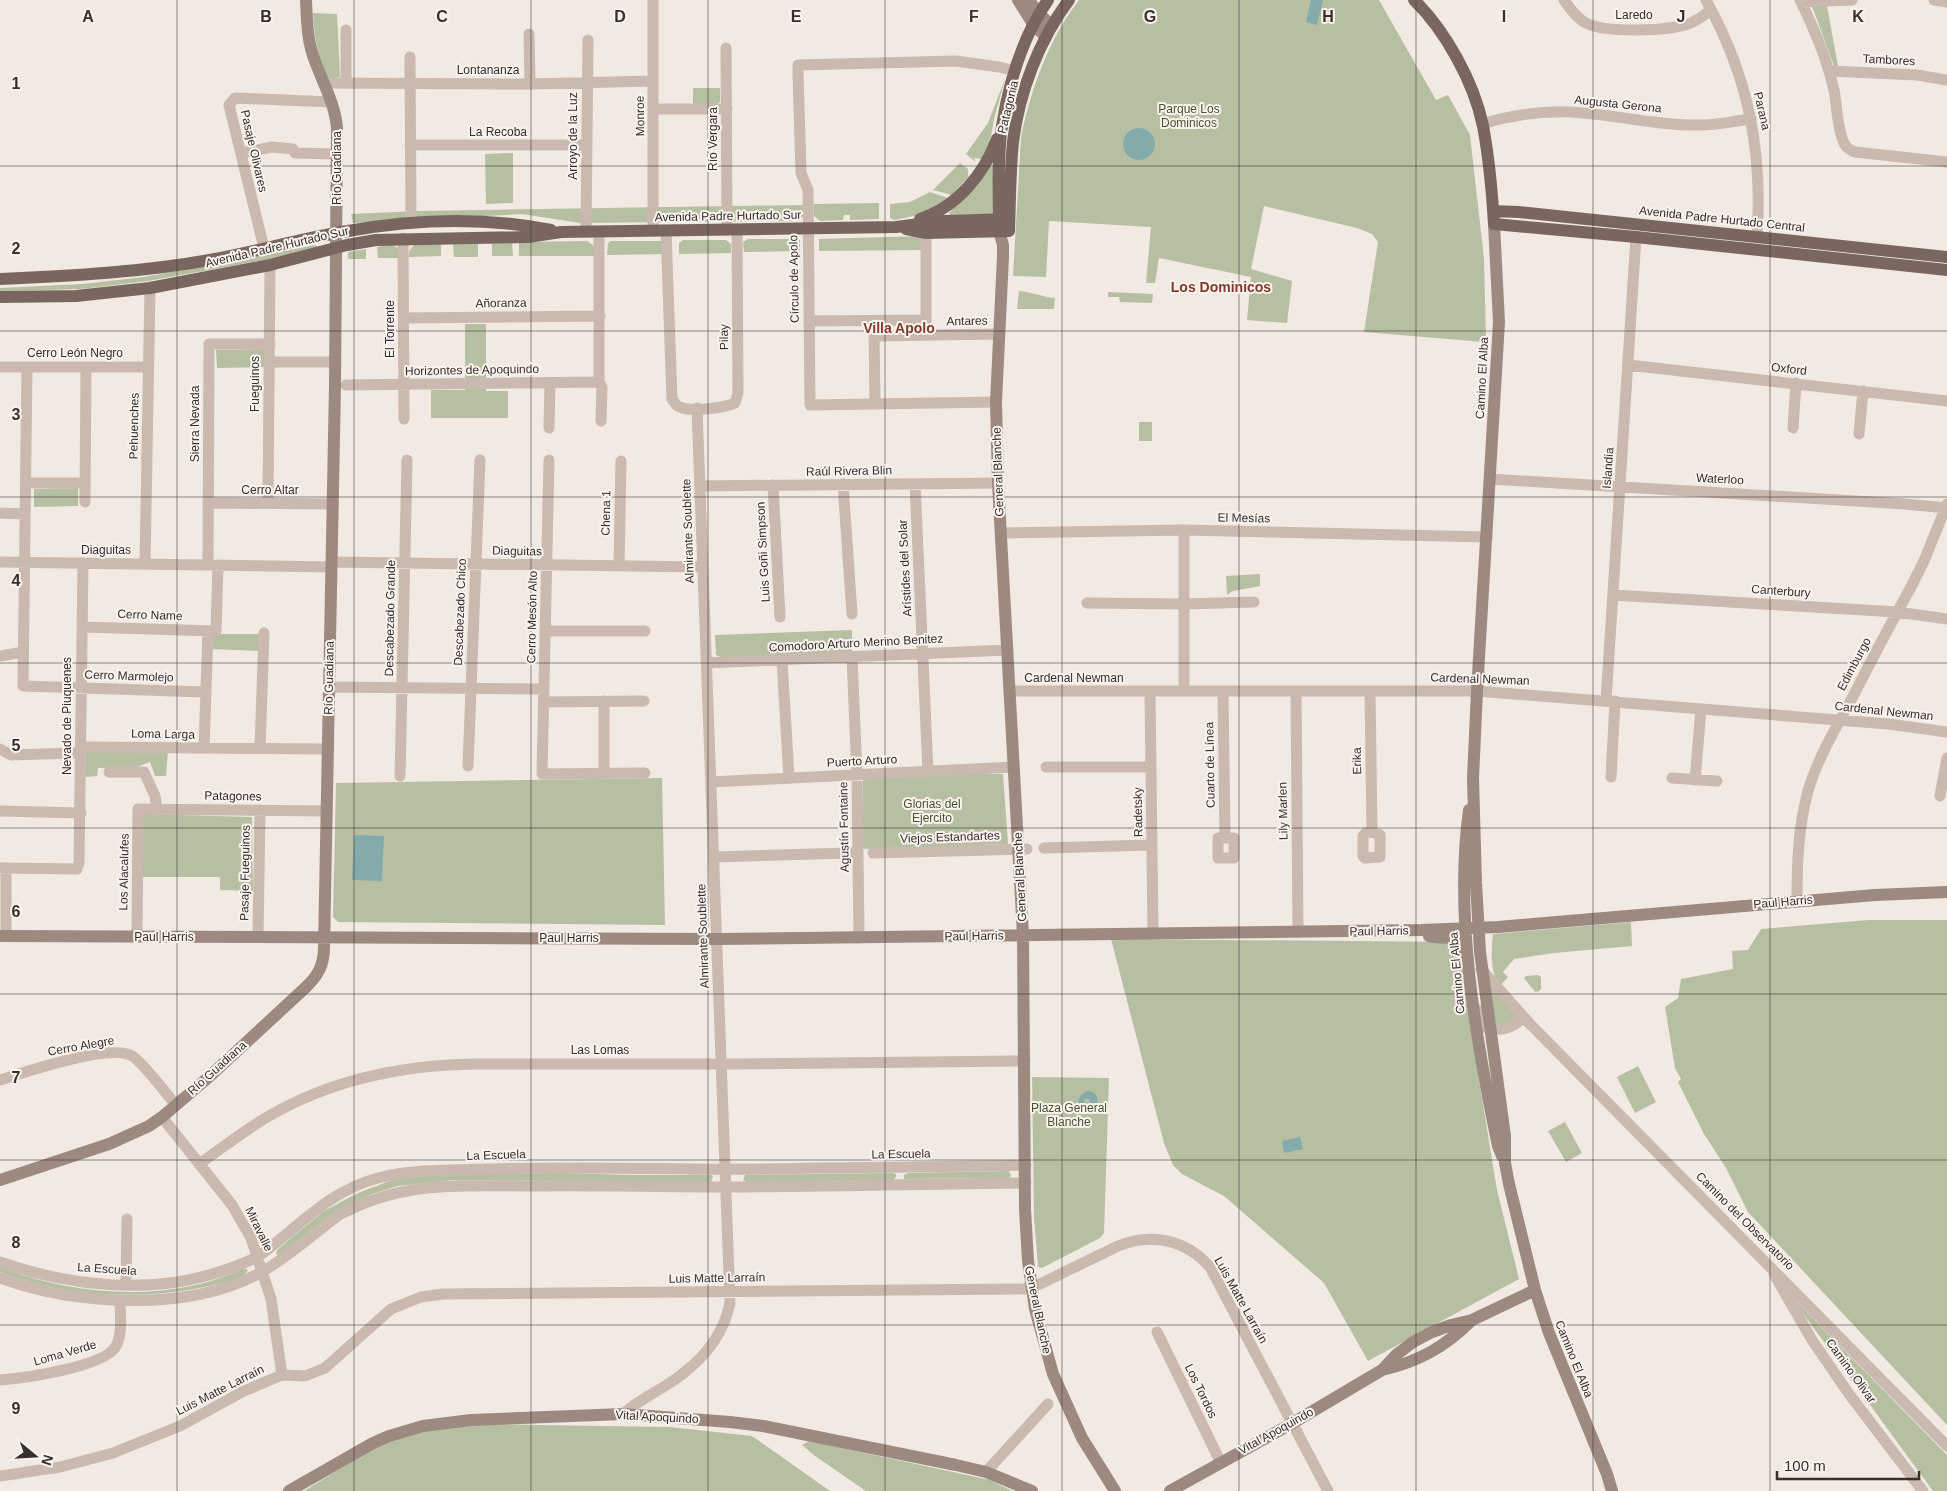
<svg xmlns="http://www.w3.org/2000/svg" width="1947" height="1491" font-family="Helvetica,sans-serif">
<rect width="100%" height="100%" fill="#f1e9e2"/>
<path fill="#b7bfa3" d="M1079,0H1379L1436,100L1448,95L1470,135L1484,259L1486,339L1483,342L1364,332L1378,242L1372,234L1357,228L1264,206L1251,269L1292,281L1287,323L1247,320L1251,277L1159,258L1155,283H1146L1151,227L1049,221L1046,277L1013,276L1021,138C1030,91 1049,38 1079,0Z
M1812,6H1827L1838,66H1834Z
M313,13L337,14L340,77L328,79C318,56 314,38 313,13Z
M1005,79L994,119L990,142L983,159L974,158L976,162L966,154L988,123Z
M693,88H720V102L717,104L693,105Z
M513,153V203L486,204L485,154Z
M960,163L968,169V177L952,195L933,190Z
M993,164V214L950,215L949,213Z
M930,192L948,198L923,214L894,220L890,218V204L910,202Z
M879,203V219L850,220V215H844L843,220L820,221L814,216V204Z
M803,205V216L799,221L580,223L522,214L353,223L351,214L419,211Z
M923,236V250L819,251V239Z
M748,239H798L800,240V251L744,252L743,242Z
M683,240H726L731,244V253L679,254V243Z
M587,241L593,245L595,256H519V242Z
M611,241H663L664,254L607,255L608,243Z
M492,242H512L513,256H492Z
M441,243V256L409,257V251L415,244Z
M453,243H478V257H454Z
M393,244L399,250V258H378L377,247Z
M315,245L319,247L281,257L148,281L81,289L0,291V288L82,284L144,277Z
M366,249V259H348V252Z
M1019,291C1033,292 1042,297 1055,298L1054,309H1017Z
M1108,292L1153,294L1152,303L1120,302L1119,297H1108Z
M465,324H486V391H508V418H431V390H465Z
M264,349V367L217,368L216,350Z
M1139,422H1152V441H1139Z
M78,488V506L34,507V489Z
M1260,574V586L1233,591L1227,595L1226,576Z
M852,630V652L722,658L716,655L715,635Z
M210,634H261L260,651L209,649Z
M86,750L168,751L166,776H155L150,762L134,768H98L97,776L85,777Z
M938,774H1003L1008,844L863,849V779Z
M662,778L665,925L338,922L333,917L336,783Z
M143,814L252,817L253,891L220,890V877H143Z
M1869,920H1947V1425L1748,1212L1726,1168L1704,1134L1678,1082L1681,1079L1675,1068L1665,1007L1678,998L1681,979L1733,969L1732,951L1748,950L1761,929Z
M1631,922L1632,946L1554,953L1514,959L1503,972L1508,977L1500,986C1490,973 1491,949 1493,934Z
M1111,939L1460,942L1477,1068L1497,1190L1519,1279L1368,1361L1324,1283L1224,1196L1182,1174L1173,1165L1164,1143Z
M1538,975L1541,977V989L1539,991L1535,992L1524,978L1526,976Z
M1490,986L1517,1015L1510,1025L1493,1024Z
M1638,1066L1656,1102L1635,1113L1617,1077Z
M1032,1077L1109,1078L1104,1233L1100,1238L1042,1268L1038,1267L1034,1218Z
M1565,1122L1582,1153L1566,1162L1548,1131Z
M1009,1171L1011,1176L1009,1178L904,1179V1175L908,1173Z
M559,1173L633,1175H711L713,1176L711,1182L453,1180L398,1186L372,1194L344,1208L279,1255L276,1254L277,1250L292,1237L324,1211L358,1193L392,1180L431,1175Z
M893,1173L896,1174V1177L893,1180L747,1182L743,1180L745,1175Z
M0,1267C74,1296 171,1304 244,1268L248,1270C242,1281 224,1283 214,1285C144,1301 67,1298 0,1272Z
M1788,1293L1947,1455V1491H1933Z
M471,1424L670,1427L752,1436L830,1491H304L375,1447L424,1430Z
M809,1441L990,1480L1012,1491H866L815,1456L802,1445Z"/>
<path fill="#84abab" d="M1311,0H1323L1317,25L1306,22Z
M1123 144a16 16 0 1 1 32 0a16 16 0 1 1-32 0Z
M354,835L384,836L382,881L352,880Z
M1087,1091L1093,1092L1097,1096C1098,1103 1096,1107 1090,1111L1085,1110L1091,1104L1089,1100L1090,1099H1084L1085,1103L1081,1108C1076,1101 1079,1095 1087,1091Z
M1300,1137L1303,1149L1284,1153L1282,1141Z"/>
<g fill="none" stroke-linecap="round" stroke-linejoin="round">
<path stroke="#c9b9af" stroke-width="11" d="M1564,0C1570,9 1578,20 1588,24C1609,33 1667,31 1688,24C1696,22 1704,15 1711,10
M1706,0C1748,76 1763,150 1757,236
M1800,0C1814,28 1827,60 1834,90C1837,105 1837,129 1844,143C1846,148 1850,150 1855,152L1947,162
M1934,0L1947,2
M1801,2L1852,0
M346,30V83
M529,34L530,84
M726,48L727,230
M410,57L411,223
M1829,71L1917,75L1947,80
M323,83L530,84L653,81
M654,109H727
M1482,124C1511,115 1539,111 1569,112C1613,114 1657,126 1702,125C1718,125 1734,121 1751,119
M410,145H586
M241,153L272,147L293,149L295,153L337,154
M653,231V0
M666,231L672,399C674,402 676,406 680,407C690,412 725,408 735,403L738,393L737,230
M586,232L588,40
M599,232V382L602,387L601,421
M926,233V326
M403,238L404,419
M264,248L229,105L235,98L331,102
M404,318L600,316
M809,321L926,320
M874,329L875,404
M874,336L999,334
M269,362H335
M1628,365L1947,401
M0,367H149
M27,367L23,686L205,692
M346,385L599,382
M996,402L810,405L808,190L801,173L798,74V65L956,61L999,67L1015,71
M549,428L550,383
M1793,428L1796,383
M1859,434L1863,391
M549,460L542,774L645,773
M1490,479L1905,504L1947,508
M26,483H85
M843,484L852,614
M915,484L928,771
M773,485L780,617
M700,486L998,483
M85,502L86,367
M208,503L333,504
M268,503L270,265
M0,513L25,514
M1184,530V691
M1001,533L1184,530L1487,537
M0,562L331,567
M332,562L703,567
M145,564L150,288
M208,565L209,344H270
M619,566L621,461
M1613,595L1897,612L1947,619
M1087,603L1184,604L1254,602
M82,627L216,631L218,565
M545,631H645
M0,656L23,652
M852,657L857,775L859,938
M782,660L789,778
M706,663L1008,650
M329,687L544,689
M1010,691H1477L1888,724L1947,732
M1150,691L1153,933
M1223,691L1225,838
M1296,691L1298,932
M1370,691L1372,832
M604,701V773
M1606,701L1636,237
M544,702L644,701
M204,748L208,631
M260,748L264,633
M0,749L11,755L74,753L80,752L87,747L328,749
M468,766L480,460
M1046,767H1151
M109,772H144L155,796L157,809
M400,776L407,460
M1611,777L1615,701
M1672,778L1717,781
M1695,780L1701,709
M711,782L1014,767
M1940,796L1947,758
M0,811L81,813
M1372,832L1380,835V857L1365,858L1363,856V836L1366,833Z
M1218,838H1234V858H1218Z
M1044,848L1152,845
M873,853L1027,849
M714,857L851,853
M0,868L77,869L79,863L83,563
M6,868V936
M1797,901C1797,864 1798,828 1808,791C1817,760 1834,731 1850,702C1870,663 1890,625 1911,587L1924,561L1947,504
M137,937L138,809L327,811
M258,937L260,810
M1481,969L1530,1024L1947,1446
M1478,1010L1484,1027C1499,1032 1514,1029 1523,1016
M0,1080C26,1072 110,1043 132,1056C143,1062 166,1094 176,1105
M162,1117L232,1205L251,1238L271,1299L282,1375
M199,1164C222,1148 245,1130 269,1116C331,1080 404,1065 475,1064H733L1025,1061
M0,1262C69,1286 149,1295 219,1272C234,1267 250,1262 263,1253C300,1225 331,1190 378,1178C413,1169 453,1170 489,1169C556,1167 623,1168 691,1169C733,1170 776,1169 818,1168C888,1167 957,1167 1026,1165
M1774,1274L1812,1340L1849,1394L1923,1491
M0,1278C73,1305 185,1312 256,1275C285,1260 313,1234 339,1215C404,1180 460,1186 531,1186C594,1185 657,1187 720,1187C822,1187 924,1184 1026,1183
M126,1285L127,1219
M1157,1332L1220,1461
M0,1380C24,1378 105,1367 116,1346C123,1333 120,1314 120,1300
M623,1414C641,1398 662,1390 681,1375C705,1357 724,1333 730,1303L697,408
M986,1472L1048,1404
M0,1476L60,1467L113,1453L180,1426L244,1391L282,1375L305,1376L325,1368L391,1309L421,1297L443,1294L1024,1289L1040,1284L1118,1246C1152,1232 1186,1240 1210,1267L1328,1491"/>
<path stroke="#9c8980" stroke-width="12" d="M1018,0L1033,24L1046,37
M1029,0L1039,14L1052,26
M1494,224L1499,322L1477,691L1473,778L1476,883L1480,952L1505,1136V1163L1509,1184L1535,1290L1549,1333L1607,1474L1612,1491
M999,231L1003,245V257L996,402L998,483L1023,935L1025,1209L1028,1261L1035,1309L1053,1374L1082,1438L1115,1491
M1469,810C1454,917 1476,1041 1498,1146L1502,1156
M0,936L717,939L1421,930L1498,927L1875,895L1947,892
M1429,936C1436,938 1443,937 1450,938C1459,940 1463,953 1468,960
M0,1180L109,1144L149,1126L162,1117L210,1076L305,988C318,976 324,965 324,947L335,386L337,128C335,104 323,83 315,61C307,41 307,21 306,0
M1382,1370C1418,1362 1445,1347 1472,1320
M289,1491L373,1443L389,1436L423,1426L471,1420L623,1414L730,1422L763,1426L956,1465L986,1472L1032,1491
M1170,1491L1291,1424L1382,1370L1396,1355L1413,1342L1432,1332L1451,1325L1472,1320L1535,1290"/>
<path stroke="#78665f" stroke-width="12" d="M1414,0C1445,30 1474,82 1483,126C1489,158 1492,191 1494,224L1636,237L1947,270
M1493,211L1519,212L1947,257
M920,219C957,207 984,174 997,139
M999,226C999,193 997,158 1002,126C1009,82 1023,36 1048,0
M906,229L926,233L1009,231C1010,202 1010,172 1013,142C1019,93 1039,40 1069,0
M0,279C71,276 144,272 215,259C259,251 303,238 348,231C414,219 485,217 551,230
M0,297L76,296L150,288L270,265L347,245L376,240L528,237L561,232L896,227L944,221L1009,219"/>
</g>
<path fill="none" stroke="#382f2c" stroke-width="1" stroke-opacity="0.55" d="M177,0V1491M354,0V1491M531,0V1491M708,0V1491M885,0V1491M1062,0V1491M1239,0V1491M1416,0V1491M1593,0V1491M1770,0V1491M0,166H1947M0,331H1947M0,497H1947M0,663H1947M0,828H1947M0,994H1947M0,1160H1947M0,1325H1947"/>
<g text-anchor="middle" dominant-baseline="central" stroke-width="4" stroke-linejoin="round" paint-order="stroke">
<g font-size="12" fill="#382f2c" stroke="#f9f3ee">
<text x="1634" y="15">Laredo</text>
<text transform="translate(1889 60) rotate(3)">Tambores</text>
<text x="488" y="70">Lontananza</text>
<text transform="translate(1618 104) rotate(6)">Augusta Gerona</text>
<text transform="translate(1008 107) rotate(-76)">Patagonia</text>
<text transform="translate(1762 111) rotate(77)">Parana</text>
<text transform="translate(640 116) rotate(-91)">Monroe</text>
<text x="498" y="132">La Recoba</text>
<text transform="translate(573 136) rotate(-90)">Arroyo de la Luz</text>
<text transform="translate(713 139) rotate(-90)">Río Vergara</text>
<text transform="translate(254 151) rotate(77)">Pasaje Olivares</text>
<text transform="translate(337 168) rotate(-90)">Río Guadiana</text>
<text transform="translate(728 216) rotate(-1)">Avenida Padre Hurtado Sur</text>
<text transform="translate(1722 219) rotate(6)">Avenida Padre Hurtado Central</text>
<text transform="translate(277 247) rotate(-13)">Avenida Padre Hurtado Sur</text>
<text transform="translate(794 279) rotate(-91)">Círculo de Apolo</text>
<text transform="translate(501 303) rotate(-1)">Añoranza</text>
<text transform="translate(967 321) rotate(-1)">Antares</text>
<text transform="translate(390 329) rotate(-90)">El Torrente</text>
<text transform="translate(724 337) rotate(-91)">Pilay</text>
<text x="75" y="353">Cerro León Negro</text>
<text transform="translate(1789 369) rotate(6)">Oxford</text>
<text transform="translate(472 370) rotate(-1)">Horizontes de Apoquindo</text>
<text transform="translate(1482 378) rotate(-87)">Camino El Alba</text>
<text transform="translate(255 384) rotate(-90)">Fueguinos</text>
<text transform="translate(195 424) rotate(-90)">Sierra Nevada</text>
<text transform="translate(134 426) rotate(-89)">Pehuenches</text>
<text transform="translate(1608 468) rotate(-86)">Islandia</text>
<text transform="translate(849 471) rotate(-1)">Raúl Rivera Blin</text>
<text transform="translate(998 472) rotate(-92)">General Blanche</text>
<text transform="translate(1720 479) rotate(3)">Waterloo</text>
<text x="270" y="490">Cerro Altar</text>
<text transform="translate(606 513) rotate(-89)">Chena 1</text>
<text transform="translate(1244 518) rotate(1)">El Mesías</text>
<text transform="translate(688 531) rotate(-92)">Almirante Soublette</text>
<text x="106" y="550">Diaguitas</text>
<text transform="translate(517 551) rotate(1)">Diaguitas</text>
<text transform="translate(763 552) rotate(-93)">Luis Goñi Simpson</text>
<text transform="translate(905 568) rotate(-93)">Arístides del Solar</text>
<text transform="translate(1781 591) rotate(4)">Canterbury</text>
<text transform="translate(460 612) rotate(-88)">Descabezado Chico</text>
<text transform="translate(150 615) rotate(2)">Cerro Name</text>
<text transform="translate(532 617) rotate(-89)">Cerro Mesón Alto</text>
<text transform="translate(390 618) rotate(-89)">Descabezado Grande</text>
<text transform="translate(856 643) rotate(-3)">Comodoro Arturo Merino Benitez</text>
<text transform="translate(1854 664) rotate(-62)">Edimburgo</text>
<text transform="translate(129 676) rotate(2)">Cerro Marmolejo</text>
<text transform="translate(329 678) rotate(-89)">Río Guadiana</text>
<text x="1074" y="678">Cardenal Newman</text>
<text transform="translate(1480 679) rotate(2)">Cardenal Newman</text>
<text transform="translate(1884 711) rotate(6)">Cardenal Newman</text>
<text transform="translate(67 716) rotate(-90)">Nevado de Piuquenes</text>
<text transform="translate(163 734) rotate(1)">Loma Larga</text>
<text transform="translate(862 761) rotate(-3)">Puerto Arturo</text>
<text transform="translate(1357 761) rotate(-91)">Erika</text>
<text transform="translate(1210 765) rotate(-91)">Cuarto de Línea</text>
<text transform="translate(233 796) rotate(1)">Patagones</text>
<text transform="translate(1283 811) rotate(-91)">Lily Marlen</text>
<text transform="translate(1138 812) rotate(-91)">Radetsky</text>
<text transform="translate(844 827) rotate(-91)">Agustín Fontaine</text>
<text transform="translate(950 837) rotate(-2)">Viejos Estandartes</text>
<text transform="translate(124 872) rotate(-89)">Los Alacalufes</text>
<text transform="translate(245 873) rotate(-89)">Pasaje Fueguinos</text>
<text transform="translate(1020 877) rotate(-93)">General Blanche</text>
<text transform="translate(1783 902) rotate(-5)">Paul Harris</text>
<text transform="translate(1379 931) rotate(-1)">Paul Harris</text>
<text transform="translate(703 936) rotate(-92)">Almirante Soublette</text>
<text transform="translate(974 936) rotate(-1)">Paul Harris</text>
<text x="164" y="937">Paul Harris</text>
<text x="569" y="938">Paul Harris</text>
<text transform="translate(1457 973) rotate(-95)">Camino El Alba</text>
<text transform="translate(81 1046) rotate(-10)">Cerro Alegre</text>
<text x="600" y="1050">Las Lomas</text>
<text transform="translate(217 1068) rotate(-42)">Río Guadiana</text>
<text transform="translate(901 1154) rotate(-1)">La Escuela</text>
<text transform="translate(496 1155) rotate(-2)">La Escuela</text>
<text transform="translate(1745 1221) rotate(45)">Camino del Observatorio</text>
<text transform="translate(259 1229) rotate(64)">Miravalle</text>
<text transform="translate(107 1269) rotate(4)">La Escuela</text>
<text transform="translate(717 1278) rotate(-1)">Luis Matte Larraín</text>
<text transform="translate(1241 1300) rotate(61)">Luis Matte Larraín</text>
<text transform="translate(1038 1310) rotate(78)">General Blanche</text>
<text transform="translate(65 1353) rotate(-16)">Loma Verde</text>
<text transform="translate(1574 1359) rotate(68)">Camino El Alba</text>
<text transform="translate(1851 1371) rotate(54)">Camino Olivar</text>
<text transform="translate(220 1390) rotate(-27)">Luis Matte Larraín</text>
<text transform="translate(1201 1391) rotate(64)">Los Tordos</text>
<text transform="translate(657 1417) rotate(3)">Vital Apoquindo</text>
<text transform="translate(1276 1431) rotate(-29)">Vital Apoquindo</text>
</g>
<g font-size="12" fill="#4a5432" stroke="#f9f3ee">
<text x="1189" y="109">Parque Los<tspan x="1189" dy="14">Dominicos</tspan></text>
<text x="932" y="804">Glorias del<tspan x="932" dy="14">Ejercito</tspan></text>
<text x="1069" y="1108">Plaza General<tspan x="1069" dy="14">Blanche</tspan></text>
</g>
<g font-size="14" font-weight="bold" fill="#7f3c2e" stroke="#f9f3ee">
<text x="1221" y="287">Los Dominicos</text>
<text x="899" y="328">Villa Apolo</text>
</g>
</g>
<g font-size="16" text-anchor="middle" font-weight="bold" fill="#382f2c" stroke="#f9f3ee" stroke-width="4" stroke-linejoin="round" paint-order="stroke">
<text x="88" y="22">A</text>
<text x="266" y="22">B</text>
<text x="442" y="22">C</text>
<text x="620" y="22">D</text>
<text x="796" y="22">E</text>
<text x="974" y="22">F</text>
<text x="1150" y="22">G</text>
<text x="1328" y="22">H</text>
<text x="1504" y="22">I</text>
<text x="1681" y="22">J</text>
<text x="1858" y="22">K</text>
<text x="16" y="89">1</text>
<text x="16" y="254">2</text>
<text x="16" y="420">3</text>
<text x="16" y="586">4</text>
<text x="16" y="751">5</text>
<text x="16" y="917">6</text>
<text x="16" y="1083">7</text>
<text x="16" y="1248">8</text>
<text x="16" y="1414">9</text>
</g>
<g transform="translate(35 1456) rotate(108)" stroke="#f9f3ee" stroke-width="4" paint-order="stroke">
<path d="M0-4L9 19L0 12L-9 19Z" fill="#382f2c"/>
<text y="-8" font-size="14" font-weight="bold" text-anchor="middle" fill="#382f2c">N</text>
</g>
<path d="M1777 1471v8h142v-8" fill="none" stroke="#382f2c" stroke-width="2.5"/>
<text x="1784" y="1471" font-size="15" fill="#382f2c" stroke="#f9f3ee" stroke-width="4" paint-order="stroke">100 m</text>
</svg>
